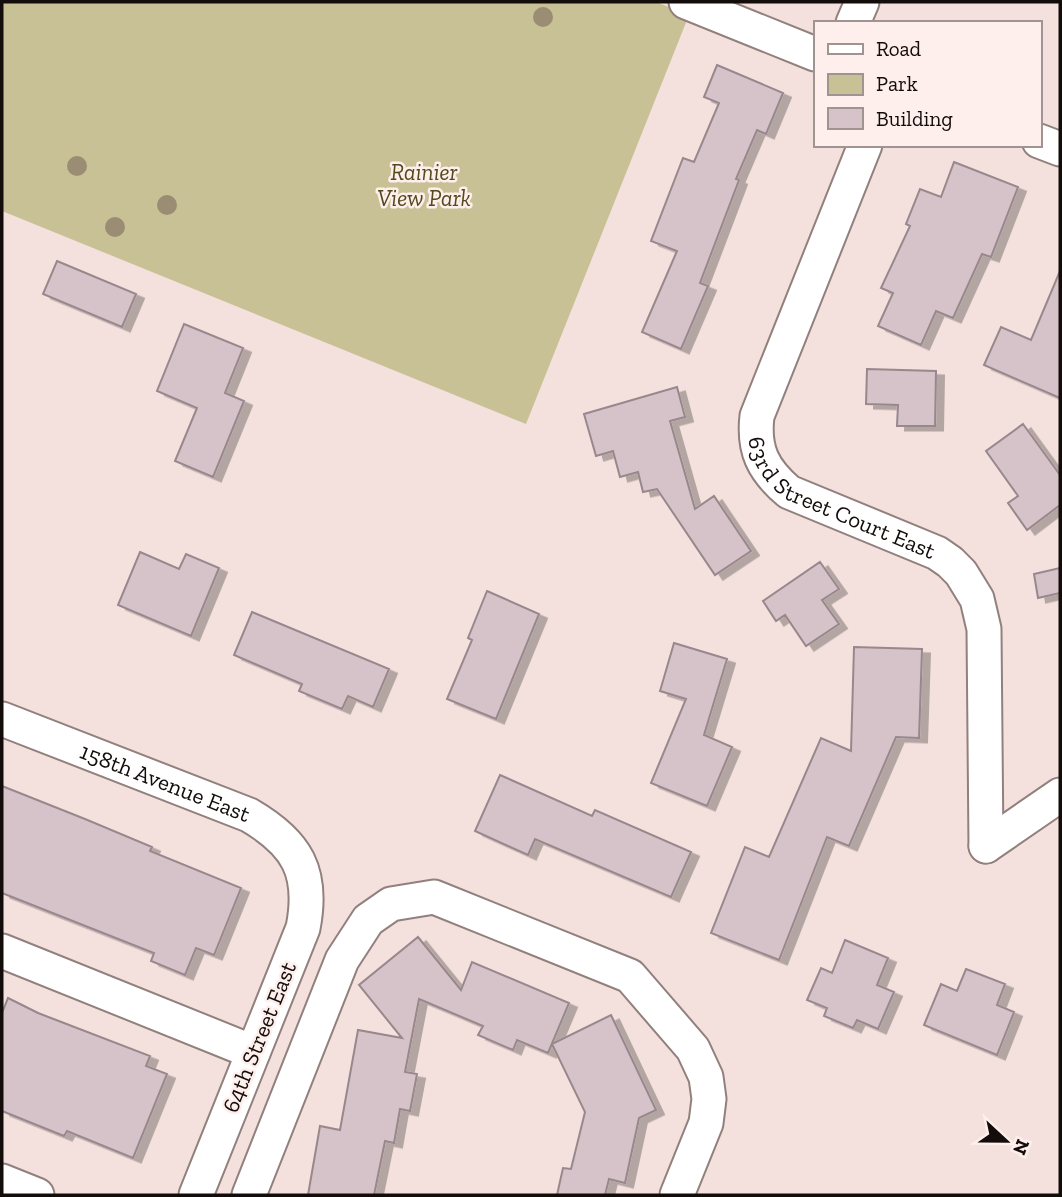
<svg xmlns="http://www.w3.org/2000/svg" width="1062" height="1197" font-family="'Zilla Slab',serif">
<defs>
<filter id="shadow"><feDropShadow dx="8" dy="4.5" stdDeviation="0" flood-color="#0004"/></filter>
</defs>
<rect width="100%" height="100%" fill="#f4e1dd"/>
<path fill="#c9c196" d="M2,2H656L689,15L526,424L2,211Z"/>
<path fill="#d5c3c9" stroke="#98888d" stroke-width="2" filter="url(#shadow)" d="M717,65L783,93L766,134L757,130L736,179L739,180L700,283L708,286L681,349L642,332L677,251L651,241L683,158L694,162L719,103L704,97Z
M954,162L1018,187L991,257L982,254L953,318L936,311L921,345L878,326L893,293L881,288L910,226L906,224L920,189L941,197Z
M57,261L136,294L122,327L43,294Z
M1060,271V398L984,365L1001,327L1031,340Z
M184,324L243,348L225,393L244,401L213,477L175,461L197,408L157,391Z
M867,369L936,371L935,426H897L898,405L866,404Z
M677,387L685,417L670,421L695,509L714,496L751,551L715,575L657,489L643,492L638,472L620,477L613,451L596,456L584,414Z
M1023,424L1060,475V505L1027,530L1008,503L1018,496L986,451Z
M140,552L179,569L186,554L219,568L191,636L118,605Z
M820,562L839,589L822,600L839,624L806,646L785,615L776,621L763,601Z
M1060,568V593L1038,598L1034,574Z
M487,591L539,614L496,719L447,699L472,640L468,638Z
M252,612L389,669L373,707L348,696L342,709L299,691L302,684L234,655Z
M674,643L727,659L704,735L732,747L707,806L651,783L686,699L660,691Z
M854,647L922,649L919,738L896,737L849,846L827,837L779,960L711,933L745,847L769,857L821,738L851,751Z
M500,775L592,816L595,810L691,852L671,897L535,839L528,855L475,831Z
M2,786L85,819L152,847L150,851L241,888L214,955L196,948L185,975L151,961L154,953L2,893Z
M418,937L461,990L472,962L569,1003L548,1053L517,1040L513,1050L478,1035L483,1026L419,999L405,1072L417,1074L410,1111L400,1109L394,1143L385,1141L374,1195H308L320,1126L340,1130L358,1030L402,1038L359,985Z
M845,940L888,958L877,985L894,992L878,1029L857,1020L853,1028L824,1016L827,1008L807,1000L821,968L832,973Z
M966,969L1005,984L997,1005L1014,1012L997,1055L924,1025L941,984L957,991Z
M8,998L38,1013L150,1056L146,1066L167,1074L133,1158L67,1131L64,1136L2,1111V1013Z
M611,1015L656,1110L639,1118L625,1183L609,1179L605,1195H557L563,1168L571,1169L585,1112L552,1044Z"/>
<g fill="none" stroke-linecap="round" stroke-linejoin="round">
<g stroke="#91807d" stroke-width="37">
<g id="minor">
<path d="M686,2L815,54"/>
<path d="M853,23L862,2"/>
<path d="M1039,141L1060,149"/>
<path id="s1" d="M865,145L757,416C753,450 763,470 789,492L937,553L950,562L961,573L977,599L984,629L986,846"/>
<path id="s2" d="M2,719L249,815C297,843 314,872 303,928L196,1195"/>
<path d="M986,846L1060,795"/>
<path d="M2,951L253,1052"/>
<path d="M2,1181L37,1195"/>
<path d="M249,1195L342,960L368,920L391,904L434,897L630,976L693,1049L706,1077L709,1099L706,1123L677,1195"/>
</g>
</g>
<use href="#minor" stroke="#fff" stroke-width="33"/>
</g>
<g fill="#9b8d73">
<circle cx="543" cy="17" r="10"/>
<circle cx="77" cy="166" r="10"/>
<circle cx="167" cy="205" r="10"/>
<circle cx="115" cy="227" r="10"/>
</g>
<g text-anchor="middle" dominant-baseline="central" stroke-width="5" stroke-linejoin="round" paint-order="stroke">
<g font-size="23" font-style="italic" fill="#52491c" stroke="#feefec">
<text x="424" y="172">Rainier<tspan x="424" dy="26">View Park</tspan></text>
</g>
<g font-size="23" fill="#120c0b" stroke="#feefec">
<text stroke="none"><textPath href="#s1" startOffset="424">63rd Street Court East</textPath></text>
<text stroke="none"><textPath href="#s2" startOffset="175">158th Avenue East</textPath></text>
<text transform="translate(259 1037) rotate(-68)">64th Street East</text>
</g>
</g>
<rect width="1062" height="1197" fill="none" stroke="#120c0b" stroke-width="7"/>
<rect x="814" y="21" width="228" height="126" fill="#feefec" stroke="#a09492" stroke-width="2"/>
<rect x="828" y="44" width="35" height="10" fill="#ffffff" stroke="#a09492" stroke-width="2"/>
<text x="876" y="56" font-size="21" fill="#120c0b">Road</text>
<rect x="828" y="74" width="35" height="21" fill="#c9c196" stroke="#a09492" stroke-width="2"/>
<text x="876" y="91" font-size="21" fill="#120c0b">Park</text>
<rect x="828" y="108" width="35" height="21" fill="#d5c3c9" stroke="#a09492" stroke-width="2"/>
<text x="876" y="126" font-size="21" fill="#120c0b">Building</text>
<g transform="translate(1006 1141) rotate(112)" stroke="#feefec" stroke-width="5" paint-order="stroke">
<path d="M0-5L12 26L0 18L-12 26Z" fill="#120c0b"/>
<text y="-10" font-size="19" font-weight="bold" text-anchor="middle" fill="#120c0b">N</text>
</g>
</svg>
